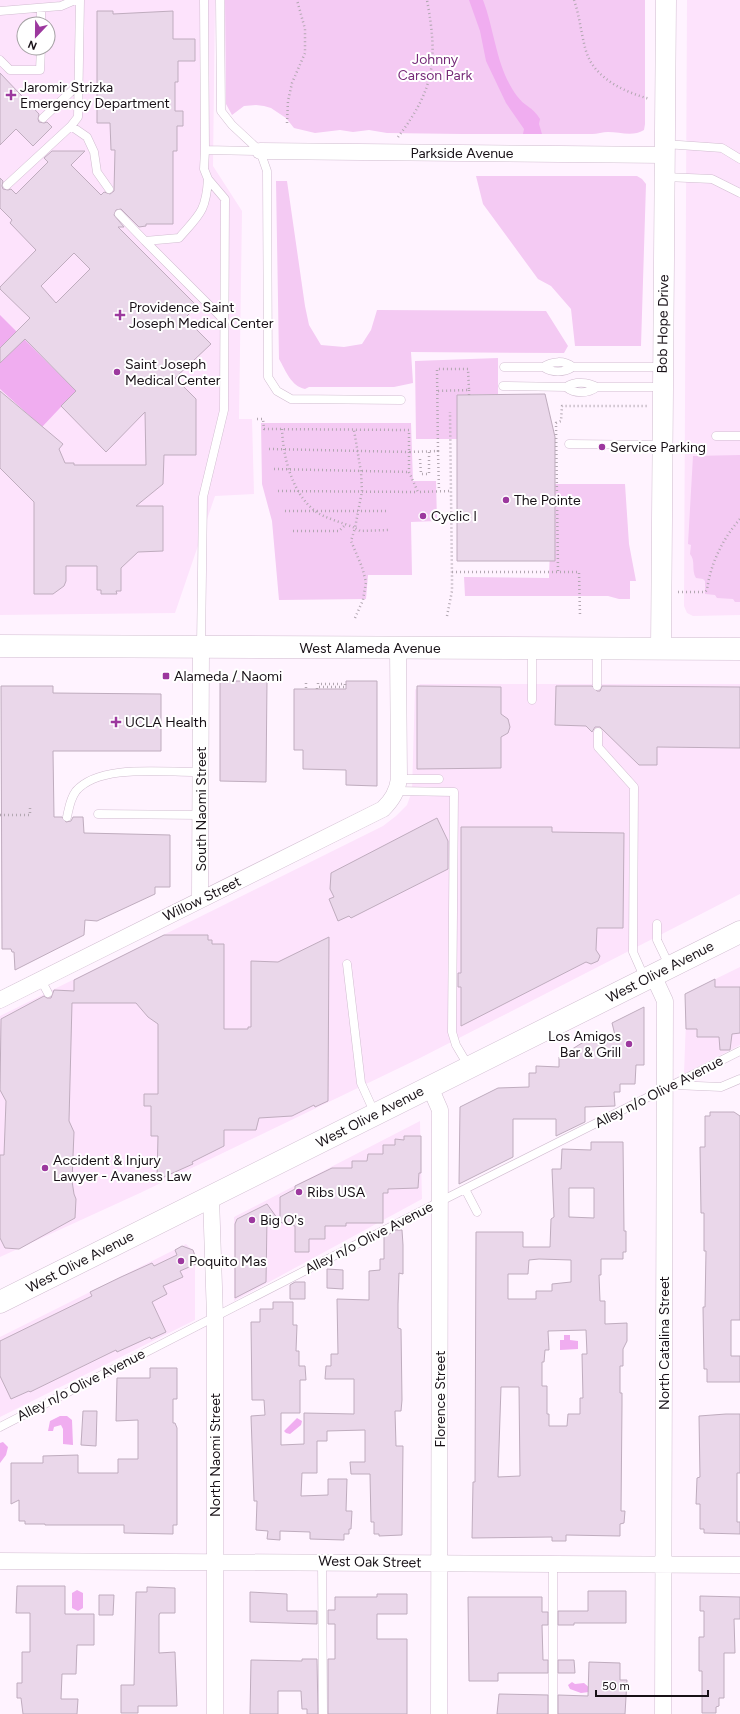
<svg xmlns="http://www.w3.org/2000/svg" width="740" height="1714" font-family="Figtree,sans-serif">
<rect width="100%" height="100%" fill="#fff3ff"/>
<path fill="#fde3fc" fill-rule="evenodd" d="M0,0H215L213,166L242,211L239,419H252L254,494L215,496L175,613L0,615ZM24,24H48V48H24Z
M687,0H740V615L693,616L687,613L684,606Z
M420,684H740V894L420,1058L140,1193L0,1257V1016L383,826L396,816L407,805L412,791L415,690Z
M740,967V1045L684,1074L687,993Z
M420,1121L422,1199L234,1301V1217Z
M186,1244L195,1253V1320L0,1417V1337Z"/>
<path fill="#f4caf3" d="M225,0H645V124L644,130C633,137 620,132 608,132C603,132 597,134 592,134H462L387,133L369,130L353,132L340,130L315,133L294,128L286,118L271,108L264,106L256,105L244,106L232,115L226,104Z
M476,176H637L642,179L646,184L641,346H575L571,309L551,286L538,279L483,204Z
M276,181H287L305,306L309,325L321,345L344,347L362,344L371,330L377,310L546,311L568,346L564,353L411,352L413,383L394,387H309L305,389C291,386 286,371 279,359Z
M498,358V394L457,395V439H416L415,361Z
M261,423H411L413,481H436L437,521L411,522L412,575H368L366,599L279,600L272,521L262,484Z
M740,455V602H735L733,599L717,598L715,595L705,594V581L703,579L696,578C691,570 696,561 690,554L691,545L688,544L693,456Z
M552,484H625L629,544L636,581H630V599H619L608,596H465L464,577L549,578Z"/>
<path fill="#f0adf0" d="M469,0H483C495,31 496,68 517,96C524,106 533,107 540,119L539,124L542,134H523L524,129L506,103L486,61L480,31Z
M0,315L76,391L42,427L0,389Z
M564,1335H570V1340L578,1341V1349L560,1350V1340H564Z
M60,1416H67L72,1420L73,1445L63,1444V1429L61,1425L54,1427L53,1431H48L50,1421Z
M297,1418L302,1421L301,1425L290,1434L286,1433L284,1431Z
M3,1442L8,1447L6,1455L0,1463V1443Z
M77,1590L83,1593V1608L78,1611L72,1608V1593Z
M572,1682L575,1684L584,1683L591,1689L589,1692L581,1693L570,1689L568,1685Z"/>
<path fill="#ead7ea" stroke="#bfacbe" fill-rule="evenodd" d="M97,11H113V14L173,11V39H195V61H178V82H175V111H183V126H177V151H173V224H146V226L139,227L121,209L116,210L114,215L124,227H118L197,306L185,318L211,344L175,378L196,399V455H164L163,484L136,506H163V551L138,552L121,568V591H116L117,594H101V590H97V566H66V581L64,586L53,594H34V502L0,468V391L63,444L59,449L65,463H74V465H146L145,412L106,452L61,406L76,391L25,339L0,363V348L30,318L0,289V287L36,250L10,223L12,220L0,208V178L3,181L2,186L3,189L8,190L11,189L16,194L48,162L44,158L52,151H85L71,165L101,195L104,192L110,194L114,191L115,150H111L110,123H97ZM74,253L90,269L56,303L41,286Z
M0,73L39,114L38,119L39,122L44,123L47,122L52,127L33,146L16,129L0,145Z
M545,394L555,437V561H457V395Z
M220,681H267L266,782L220,781Z
M346,681H377V786L346,785V770L303,769V750H294V689H346Z
M1,686H53V693L161,694V751H53L54,817H62L66,822L71,821L73,817H83L84,833L170,835V887H155V894L97,921L85,920L84,935L15,970L14,952H12L11,949H2Z
M417,686L501,687V714L508,719L510,727L508,733L501,737V768L417,769Z
M556,686H592L597,691H600L602,686L740,687V748L657,747V765H639L600,727H595L592,732L586,726L555,725Z
M437,818L448,841V869L351,918L349,916L338,921L329,899L334,897L330,889L331,873Z
M461,827H552V832L624,833L623,928H597L596,950L600,956L598,961L591,964L586,962L461,1026V987H458V973H461Z
M164,935H208V940H212V944H224V1029H248V1027H251V961L278,962L329,937L328,1101L315,1107L314,1105L292,1116L259,1118L256,1130H224V1146L192,1162L193,1164L157,1180L158,1136H151V1106H144V1094H158V1024L148,1017L136,1003H72L69,1121L74,1132L72,1181L74,1194L76,1199L75,1218L19,1249L5,1248L0,1238V1155H4L6,1101L0,1090L1,1019L44,996L47,998H51L54,990L74,991V980Z
M715,979V987H740V1033L732,1034L730,1050H720L719,1037H697V1029H686L685,994Z
M644,1007V1065H636L635,1084H620V1092H614L615,1106L585,1107V1122L556,1136V1119H513V1157L459,1184L460,1107L498,1088L529,1087V1073H536V1066L559,1067V1057L587,1040L616,1039L612,1023Z
M710,1112H734L740,1116V1320H731V1356H740V1382H707V1369H704L703,1307H705L706,1251H704V1213H701L700,1147H705V1116H710Z
M404,1136H421V1173H419L418,1188L388,1189V1193H383V1223H346V1226H325V1239H309V1252H295V1226L267,1219L266,1282L235,1298V1224L237,1219L267,1204L280,1222V1197L295,1189V1186L332,1168H352V1161H367L368,1154H383V1145H395V1139L404,1140Z
M591,1142H623L624,1231H626V1252H623V1259H601V1275H599L600,1301H605V1324L627,1323V1341L623,1349V1366H620V1393H622V1405L621,1511H625L624,1523L620,1524V1536L566,1535V1541H552V1537L472,1538L473,1482H475L476,1232H523V1247H550L551,1219L554,1217L552,1169H561L562,1149L591,1150ZM569,1188H594V1218L569,1217ZM539,1259L571,1260V1282L552,1284V1291H536V1299H508V1274H528L529,1260ZM586,1330L587,1354H582L583,1398H580V1414H568L567,1426H549V1414H547V1386H542V1362H544L545,1350H549L548,1331ZM501,1387H519L520,1476L498,1477Z
M396,1230H402L403,1245V1274L399,1273L398,1304V1328L401,1329L402,1400L401,1411H395L396,1446H403L402,1535L379,1536V1534H374V1522H371L370,1474H351L350,1462H365V1430L327,1431V1441H317V1473H302L301,1496L328,1495V1479H347L346,1511H352L351,1529H349V1534H344V1540L310,1539V1532L280,1531V1540L267,1539L268,1531L256,1530L257,1501H254L251,1416L265,1415L264,1400H252L251,1322H260V1309H273V1302H293V1325H297L296,1351H299V1366H305L306,1380H300V1413H281V1445L304,1444V1413L354,1414V1379H325L326,1366H331V1354H338L337,1299L369,1300V1271L380,1270V1259H384V1237Z
M182,1246L193,1250L195,1256L196,1264L180,1271L183,1277L163,1286L167,1294L152,1302L166,1332L151,1339L150,1337L117,1352L116,1350L30,1392L29,1391L11,1399L0,1376V1341L92,1296L90,1292L121,1277L152,1263L154,1266L177,1255L175,1250Z
M327,1269L343,1270V1289L327,1288Z
M295,1282H305V1299H290V1285Z
M150,1368H177V1399H173V1423H175L177,1428V1525H173V1534L124,1533V1525H45V1524H25V1521H19V1500L11,1504V1463H43V1456L78,1455V1473H118V1459H138V1420L116,1421L117,1378H150Z
M83,1411H97L96,1446L81,1445Z
M726,1414H740V1473H737V1522H740V1534L704,1533V1529H700V1504H696L697,1478L700,1477L699,1416Z
M17,1586H65V1614H94V1645H77L76,1674H62L61,1699H78L77,1714H23L21,1698H17V1683H22V1652H30V1613H16Z
M147,1587L175,1588V1613H160L159,1615V1653L175,1652L177,1706H138V1713H121V1685H134L136,1592H147Z
M588,1591H626V1623H574V1625H558V1611H588Z
M250,1592L287,1594V1611H317V1624L250,1622Z
M377,1594H407V1614H377V1639H407V1714H328V1659H335V1624H328V1610H335V1597H377Z
M99,1595H114L113,1615H99Z
M700,1596L740,1597V1619H734L735,1653H724V1698H719V1706L716,1707V1713H702V1671H699V1637H704V1611H700Z
M468,1597H542V1612H548V1625H542L543,1660H548V1673H498V1681H469Z
M302,1659H317L318,1714H307V1709H302L301,1691H278V1714H250L251,1660L302,1661Z
M558,1660H574L575,1673H558Z
M589,1662L620,1663V1680H627L625,1714H558V1695L588,1696Z
M499,1694L548,1695V1714H497Z"/>
<g fill="none" stroke-linecap="round" stroke-linejoin="round">
<g stroke="#d1bdd0" stroke-width="9">
<path id="service" d="M204,0L205,150L260,151
M220,0L221,111L232,125L260,151L267,171L268,377L277,391L291,399L401,400
M0,11L61,6L75,0
M41,24V9
M0,60L10,70H40L41,48
M43,118L78,85
M71,126L87,137L94,152L97,172L109,189
M665,144L722,148L740,159
M665,177L712,179L740,193
M7,185L71,126L78,117L80,0
M119,214L145,241L179,238C199,215 206,212 208,179
M145,241L225,321
M504,367H543
M573,367C564,360 552,361 543,367C552,373 564,373 573,367H663
M503,386L566,387
M597,387C588,394 574,394 566,387C575,381 588,382 597,387H662
M716,436H740
M569,444L661,445
M201,646L203,497L224,410L225,199L208,179L204,169L205,150
M597,686V649
M532,700V649
M598,732V747L634,787L633,952L645,979
M399,779H439
M397,791L454,792L452,1032L456,1045L469,1067
M98,814L201,815
M67,817C69,808 70,799 76,791C100,763 166,773 201,772
M657,924V940L670,967
M347,964L361,1083L375,1114
M41,980L48,993
M674,1085L721,1087L740,1079
M465,1189L477,1212
M0,1427L441,1201L740,1051
M322,1561L323,1714
M553,1714V1563"/>
</g>
<g stroke="#d1bdd0" stroke-width="17">
<path id="minor" d="M260,151L665,155
M200,899L201,647
M653,975L665,1001L663,1714
M0,1000L383,809C392,800 397,792 399,779L398,647
M430,1087L440,1110L439,1714
M211,1197L215,1317V1714
M0,1561L740,1565"/>
</g>
<g stroke="#d1bdd0" stroke-width="21">
<path id="tertiary" d="M661,649L666,0"/>
</g>
<g stroke="#d1bdd0" stroke-width="23">
<path id="secondary" d="M0,646L740,649
M0,1302L740,932"/>
</g>
<path stroke="#b2a7b1" stroke-width="2.5" stroke-dasharray="1 3" stroke-linecap="butt" d="M574,0C580,17 581,34 586,51C594,78 624,92 650,99
M287,123L288,101L292,83L305,53V29L297,0
M398,137C435,88 438,60 427,0
M469,390V395
M257,419H263L264,429L409,430V452L438,451L437,369H468L469,390L437,391
M282,429C283,457 292,493 315,511C324,518 344,523 355,528L362,491L361,472L354,430
M269,449L409,452V472L418,492L451,491
M438,451L439,491
M420,459L421,474H429V451
M274,469L409,472
M278,491L418,492
M285,511H388
M293,531H339L346,524
M558,571L556,423L561,421L562,406H647
M452,572H579L580,615
M678,592H705L707,590C710,565 723,538 740,519
M447,616L452,591V576L450,412
M355,618L363,600L366,582L362,567L351,541L355,528L360,531L390,530
M306,683V689
M317,689V687H345V684H318V680
M0,815H30V806"/>
<use href="#service" stroke="#fff" stroke-width="8"/>
<use href="#minor" stroke="#fff" stroke-width="16"/>
<use href="#tertiary" stroke="#fff" stroke-width="20"/>
<use href="#secondary" stroke="#fff" stroke-width="22"/>
</g>
<g fill="#9c389e" stroke="#fff" stroke-width="1.5">
<path d="M9 89h4v4h4v4h-4v4h-4v-4h-4v-4h4z"/>
<path d="M118 309h4v4h4v4h-4v4h-4v-4h-4v-4h4z"/>
<circle cx="117" cy="372" r="4"/>
<circle cx="602" cy="447" r="4"/>
<circle cx="506" cy="500" r="4"/>
<circle cx="423" cy="516" r="4"/>
<rect x="162" y="672" width="8" height="8" rx="2"/>
<path d="M114 716h4v4h4v4h-4v4h-4v-4h-4v-4h4z"/>
<circle cx="629" cy="1044" r="4"/>
<circle cx="45" cy="1168" r="4"/>
<circle cx="299" cy="1192" r="4"/>
<circle cx="252" cy="1220" r="4"/>
<circle cx="181" cy="1261" r="4"/>
</g>
<g text-anchor="middle" dominant-baseline="central" stroke-width="4" stroke-linejoin="round" paint-order="stroke">
<g font-size="14" fill="#762a78" stroke="#fff">
<text x="435" y="59">Johnny<tspan x="435" dy="16">Carson Park</tspan></text>
</g>
<g font-size="14" fill="#181117" stroke="#fff" text-anchor="start">
<text x="20" y="87">Jaromir Strizka<tspan x="20" dy="16">Emergency Department</tspan></text>
<text x="129" y="307">Providence Saint<tspan x="129" dy="16">Joseph Medical Center</tspan></text>
<text x="125" y="364">Saint Joseph<tspan x="125" dy="16">Medical Center</tspan></text>
<text x="610" y="447">Service Parking</text>
<text x="514" y="500">The Pointe</text>
<text x="431" y="516">Cyclic I</text>
<text x="174" y="676">Alameda / Naomi</text>
<text x="125" y="722">UCLA Health</text>
<text x="621" y="1036" text-anchor="end">Los Amigos<tspan x="621" dy="16">Bar &amp; Grill</tspan></text>
<text x="53" y="1160">Accident &amp; Injury<tspan x="53" dy="16">Lawyer - Avaness Law</tspan></text>
<text x="307" y="1192">Ribs USA</text>
<text x="260" y="1220">Big O's</text>
<text x="189" y="1261">Poquito Mas</text>
</g>
<g font-size="14" fill="#181117" stroke="#fff">
<text x="462" y="153">Parkside Avenue</text>
<text transform="translate(663 324) rotate(-89)">Bob Hope Drive</text>
<text x="370" y="648">West Alameda Avenue</text>
<text transform="translate(201 809) rotate(-90)">South Naomi Street</text>
<text transform="translate(202 899) rotate(-26)">Willow Street</text>
<text transform="translate(660 972) rotate(-27)">West Olive Avenue</text>
<text transform="translate(659 1092) rotate(-27)">Alley n/o Olive Avenue</text>
<text transform="translate(370 1117) rotate(-27)">West Olive Avenue</text>
<text transform="translate(369 1238) rotate(-27)">Alley n/o Olive Avenue</text>
<text transform="translate(80 1262) rotate(-27)">West Olive Avenue</text>
<text transform="translate(664 1343) rotate(-90)">North Catalina Street</text>
<text transform="translate(81 1385) rotate(-27)">Alley n/o Olive Avenue</text>
<text transform="translate(440 1399) rotate(-90)">Florence Street</text>
<text transform="translate(215 1455) rotate(-90)">North Naomi Street</text>
<text transform="translate(370 1562) rotate(1)">West Oak Street</text>
</g>
</g>
<g transform="translate(36 36) rotate(202)"><circle r="19" fill="#ffffff" stroke="#a3a0a2"/>
<path d="M0-3L7 15L0 10L-7 15Z" fill="#9c389e"/>
<text y="-6" font-size="11" font-weight="bold" text-anchor="middle" fill="#181117">N</text>
</g>
<path d="M596 1690v6h112v-6" fill="none" stroke="#181117" stroke-width="2"/>
<text x="602" y="1690" font-size="12" fill="#181117" stroke="#ffffff" stroke-width="3" paint-order="stroke">50 m</text>
</svg>
